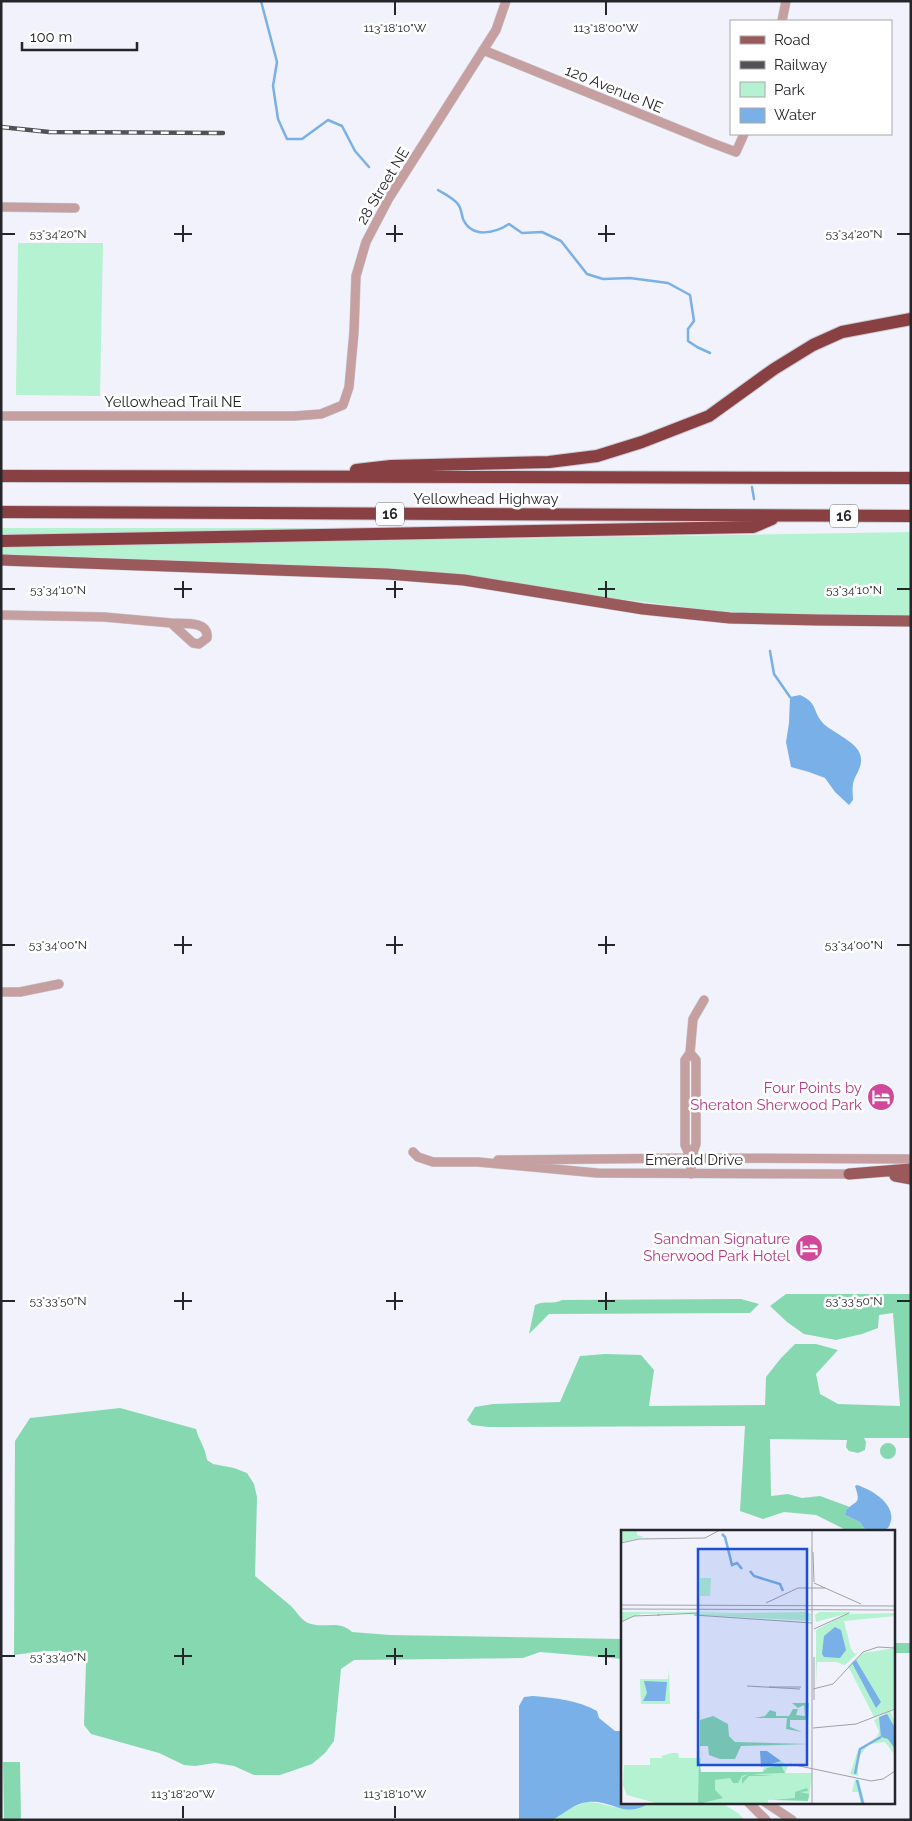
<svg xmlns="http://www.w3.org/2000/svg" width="912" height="1821" font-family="Raleway,sans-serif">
<rect width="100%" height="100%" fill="#f1f2fc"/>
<path fill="#b5f2d2" d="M18,243H103L100,396L16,395Z
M1,528H333V530L1,535Z
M911,532V615L740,614L595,596L465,576L354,567L1,554V547Z
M586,1802C598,1802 608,1806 619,1808C628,1810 644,1807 652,1802H720L738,1813L745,1820H552L564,1811Z"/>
<path fill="#86d8b0" d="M786,1294H911V1438H864L866,1442L865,1450L858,1453L849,1451L846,1447L847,1440L770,1439L771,1496L788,1494L802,1498L820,1496L850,1507L846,1510L845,1515L860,1522L866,1531L846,1530L816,1515L784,1512L763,1519L740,1511L745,1426L488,1427L472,1425L467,1420L475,1407L493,1404L560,1402L580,1356L605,1354L641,1355L654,1370L649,1406L765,1405L766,1377L781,1358L795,1344H816L838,1350L816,1374L820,1394L838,1404L900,1406L893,1313L879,1315L878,1328L862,1334L836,1340L804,1334L787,1322L770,1306Z
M741,1299L759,1304L750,1313L549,1314L529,1334L535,1305C546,1300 552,1305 562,1300Z
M120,1408L196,1429C199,1441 205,1446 207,1460L213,1464L234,1468L247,1473L254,1484L257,1497L255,1576C267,1586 279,1596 291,1606C298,1613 301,1621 311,1624C325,1628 340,1620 352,1632L390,1635L622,1639V1659L540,1652L523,1658L354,1660L341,1669L334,1741L325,1753L312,1764L280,1775H254L234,1766L215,1763L195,1766L184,1765L159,1753L91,1734L84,1725L86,1662C66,1645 38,1652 14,1655L15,1441L30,1418Z
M880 1451a8 8 0 1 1 16 0a8 8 0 1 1-16 0Z
M893,1643H911V1653H893Z
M3,1762H20L21,1820H4Z"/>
<path fill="#79b0e7" d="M800,695C818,703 812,710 822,722C830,732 860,742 861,758C862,769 855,774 853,784C852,789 853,795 853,800L849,805L835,792L825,778L809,772L791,767L786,742L789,723L790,697Z
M857,1485C873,1490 901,1507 888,1528L880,1531H866L860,1522L845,1515L846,1510C857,1500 861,1504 855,1486Z
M533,1696C556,1698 577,1700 597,1711L599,1718L615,1731H622V1802H652C621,1820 616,1800 588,1802C575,1803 565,1813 554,1819C547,1821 527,1820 519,1820V1706L524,1697Z"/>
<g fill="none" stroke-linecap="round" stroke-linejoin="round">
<path stroke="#79b0e7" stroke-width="2.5" d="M261,1L277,62L273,86L278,119L287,139H302L328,120L342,126L355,151L369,167
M438,190C445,194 453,198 458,204C462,209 461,213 463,219C472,239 495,233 509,224L522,233L542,232L561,241L587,274L603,279L630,278L668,283L690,295L694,321L688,329V341L697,347L710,353
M752,487L754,499
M770,651L774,674L790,697"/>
<g stroke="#cccdd6" stroke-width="10">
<path id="minor" d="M782,21L786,1
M483,50L712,143L736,152L744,134
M1,207L75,208
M1,416H294L321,414L343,405L349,387L354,332L356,276L366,242L389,198L496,30L506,1
M1,615L104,617L171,623
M171,623C183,624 209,620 207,638L199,644L193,643Z
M1,992H20L59,984
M690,1053L696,1060V1144L691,1158V1174
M413,1152L418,1157L433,1162H478L597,1173L856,1174
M691,1158L685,1145V1060L690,1053L693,1019L704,1000
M498,1160L691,1158L911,1159
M748,1802L766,1820
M765,1802L792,1820"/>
</g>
<g stroke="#cccdd6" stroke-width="12">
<path id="major" d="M1,560L387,574L464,580L643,609L730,618L818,620L911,621
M849,1174L911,1169
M895,1176L911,1179"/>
</g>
<g stroke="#cccdd6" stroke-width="14">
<path id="highway" d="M356,470L391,466L549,462L597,456L642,442L709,416L774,369L813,345L842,332L911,319
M1,476L911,478
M1,512L911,516
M1,541L753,527L772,519"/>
</g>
<use href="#minor" stroke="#c6a0a0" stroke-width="9"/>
<use href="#major" stroke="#9a5a5b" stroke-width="11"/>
<use href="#highway" stroke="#894043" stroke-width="12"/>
<g stroke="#515156" stroke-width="4.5">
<path id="rail" d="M1,127L49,132L223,133"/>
</g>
<use href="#rail" stroke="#fff" stroke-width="2.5" stroke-dasharray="8" stroke-linecap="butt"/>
</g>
<path fill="none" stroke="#26262a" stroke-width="2" d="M395,2V15M606,2V15M183,225V242M395,225V242M606,225V242M2,234H15M174,234H192M386,234H403M598,234H615M897,234H910M183,581V598M395,581V598M606,581V598M2,589H15M174,589H192M386,589H403M598,589H615M897,589H910M183,936V954M395,936V954M606,936V954M2,945H15M174,945H192M386,945H403M598,945H615M897,945H910M183,1292V1310M395,1292V1310M606,1292V1310M2,1301H15M174,1301H192M386,1301H403M598,1301H615M897,1301H910M183,1648V1665M395,1648V1665M606,1648V1665M2,1656H15M174,1656H192M386,1656H403M598,1656H615M183,1806V1818M395,1806V1818"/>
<defs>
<g id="hotel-disc" transform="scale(1.4375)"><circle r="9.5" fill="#d1479c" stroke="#fff"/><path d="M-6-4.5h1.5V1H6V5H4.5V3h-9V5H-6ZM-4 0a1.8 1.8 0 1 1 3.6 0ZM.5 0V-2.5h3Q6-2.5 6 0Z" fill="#fff"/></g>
</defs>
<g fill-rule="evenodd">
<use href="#hotel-disc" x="881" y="1097"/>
<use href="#hotel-disc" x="809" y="1248"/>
</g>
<g text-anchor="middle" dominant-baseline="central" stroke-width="5" stroke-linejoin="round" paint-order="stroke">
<g fill="#fff" stroke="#67676a" stroke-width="1">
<rect x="376" y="502.5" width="28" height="23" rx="4"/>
<rect x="830" y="504.5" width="28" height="23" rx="4"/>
</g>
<g font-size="14" font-weight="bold" fill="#26262a">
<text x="390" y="514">16</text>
<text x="844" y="516">16</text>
</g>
<g font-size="15" fill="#26262a" stroke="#fff">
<text transform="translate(614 89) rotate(22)">120 Avenue NE</text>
<text transform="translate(383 186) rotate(-59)">28 Street NE</text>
<text x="173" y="402">Yellowhead Trail NE</text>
<text x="486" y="499">Yellowhead Highway</text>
<text x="694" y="1160">Emerald Drive</text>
</g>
<g font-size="15" fill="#b23c85" stroke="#fff" text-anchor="end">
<text x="862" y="1088">Four Points by<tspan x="862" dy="17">Sheraton Sherwood Park</tspan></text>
<text x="790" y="1239">Sandman Signature<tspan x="790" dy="17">Sherwood Park Hotel</tspan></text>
</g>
</g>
<g transform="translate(621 1530)">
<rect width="274" height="274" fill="#f1f2fc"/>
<path d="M0,0H16V5L23,7L1,12ZM79,48H90L89,66H79ZM0,82H117L20,84L0,91ZM186,82L190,84V91L62,84ZM198,82H232L195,92L194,85ZM274,83V86L223,91L230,119L234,124L238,122L224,135L215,132H196L195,154V100L225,84ZM274,118V178L253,187L227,136L242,123ZM48,139L49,174H20L19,149H47ZM269,181L274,193V225L264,212L248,214L237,228V246L229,244L237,220L256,207L258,201L253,190ZM51,223H57L58,228H80L79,242H141L144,234L160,231L167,236L164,243H191L188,269L147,270V274H38L6,265L2,255L3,235H29V228H42L40,226ZM234,249L238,250L244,274H240L237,262H231Z" fill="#b5f2d2"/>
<path d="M171,173H188L187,195L186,190H169V197L181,202L165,199L166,188H133L144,186L149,180L155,182V186H168L172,179H177L175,185L184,186L183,175L177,178ZM92,186L107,194L108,206L114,212L188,214L120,216L114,229H99L88,225L87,216H79V190ZM78,228L80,242H142L146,238L160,235L164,243L131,244L152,246H128L121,254V248L127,244L121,246L117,253H112L109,248L94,250V260L102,268L77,274ZM186,258L187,261L179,262L188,264L187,271L151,270L174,268V262Z" fill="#86d8b0"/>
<path d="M214,97L220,100L225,120L219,128L203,127L201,124L203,106ZM235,130L260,172L255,178L231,133ZM23,151L46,152L44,171H22L26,163ZM266,184L274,198V219L267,209L260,207L258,187ZM146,221L160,231L140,237L139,221Z" fill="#79b0e7"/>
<path fill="none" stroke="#79b0e7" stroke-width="2.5" d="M101,4L104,7L111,35L116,33L121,39M129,41L133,46L159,54L162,61M234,244L239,219L260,207M236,250L242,274"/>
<path fill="none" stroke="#a0a0a8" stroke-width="1" d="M0,13L18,9L84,8L99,0M192,22L193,52M193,53L240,74M191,57V0M191,57V274M145,73L177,58H204M0,75L274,76M0,79L274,80M36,85L78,83M73,85L191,93M0,92L13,86L39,85M193,99L228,83M193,127V170M126,156L179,159M148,157H180M192,159L212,154L242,122L257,117L274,118M192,198L235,194L274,179M169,234L250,251L262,249L274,241"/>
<path fill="#1d4ed8" fill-opacity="0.15" stroke="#1d4ed8" stroke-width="2.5" d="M77,19H186V235H77Z"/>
<rect width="274" height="274" fill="none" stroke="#26262a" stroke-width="2.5"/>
</g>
<g font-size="12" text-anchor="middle" fill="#26262a" stroke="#fff" stroke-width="5" stroke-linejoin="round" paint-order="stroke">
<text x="395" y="32">113°18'10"W</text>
<text x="606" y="32">113°18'00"W</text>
<text x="58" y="238">53°34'20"N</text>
<text x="854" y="238">53°34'20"N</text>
<text x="58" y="594">53°34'10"N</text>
<text x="854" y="594">53°34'10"N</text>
<text x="58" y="949">53°34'00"N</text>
<text x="854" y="949">53°34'00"N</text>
<text x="58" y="1305">53°33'50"N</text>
<text x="854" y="1305">53°33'50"N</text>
<text x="58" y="1661">53°33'40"N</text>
<text x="183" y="1798">113°18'20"W</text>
<text x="395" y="1798">113°18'10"W</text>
</g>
<rect width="912" height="1821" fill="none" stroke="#26262a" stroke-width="5"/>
<rect x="730" y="20" width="162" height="115" fill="#ffffff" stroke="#a8a8aa"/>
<rect x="740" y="36" width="25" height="8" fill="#9a5a5b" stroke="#a8a8aa"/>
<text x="774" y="45" font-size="15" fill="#26262a">Road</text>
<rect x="740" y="61" width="25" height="8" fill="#515156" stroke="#a8a8aa"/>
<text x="774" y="70" font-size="15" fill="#26262a">Railway</text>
<rect x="740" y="82" width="25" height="15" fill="#b5f2d2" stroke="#a8a8aa"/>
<text x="774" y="95" font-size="15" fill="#26262a">Park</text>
<rect x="740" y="108" width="25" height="15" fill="#79b0e7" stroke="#a8a8aa"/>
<text x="774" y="120" font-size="15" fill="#26262a">Water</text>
<path d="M22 42v8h115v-8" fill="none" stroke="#26262a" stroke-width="2.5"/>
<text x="30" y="42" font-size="15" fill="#26262a" stroke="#ffffff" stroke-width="4" paint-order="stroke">100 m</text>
</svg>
